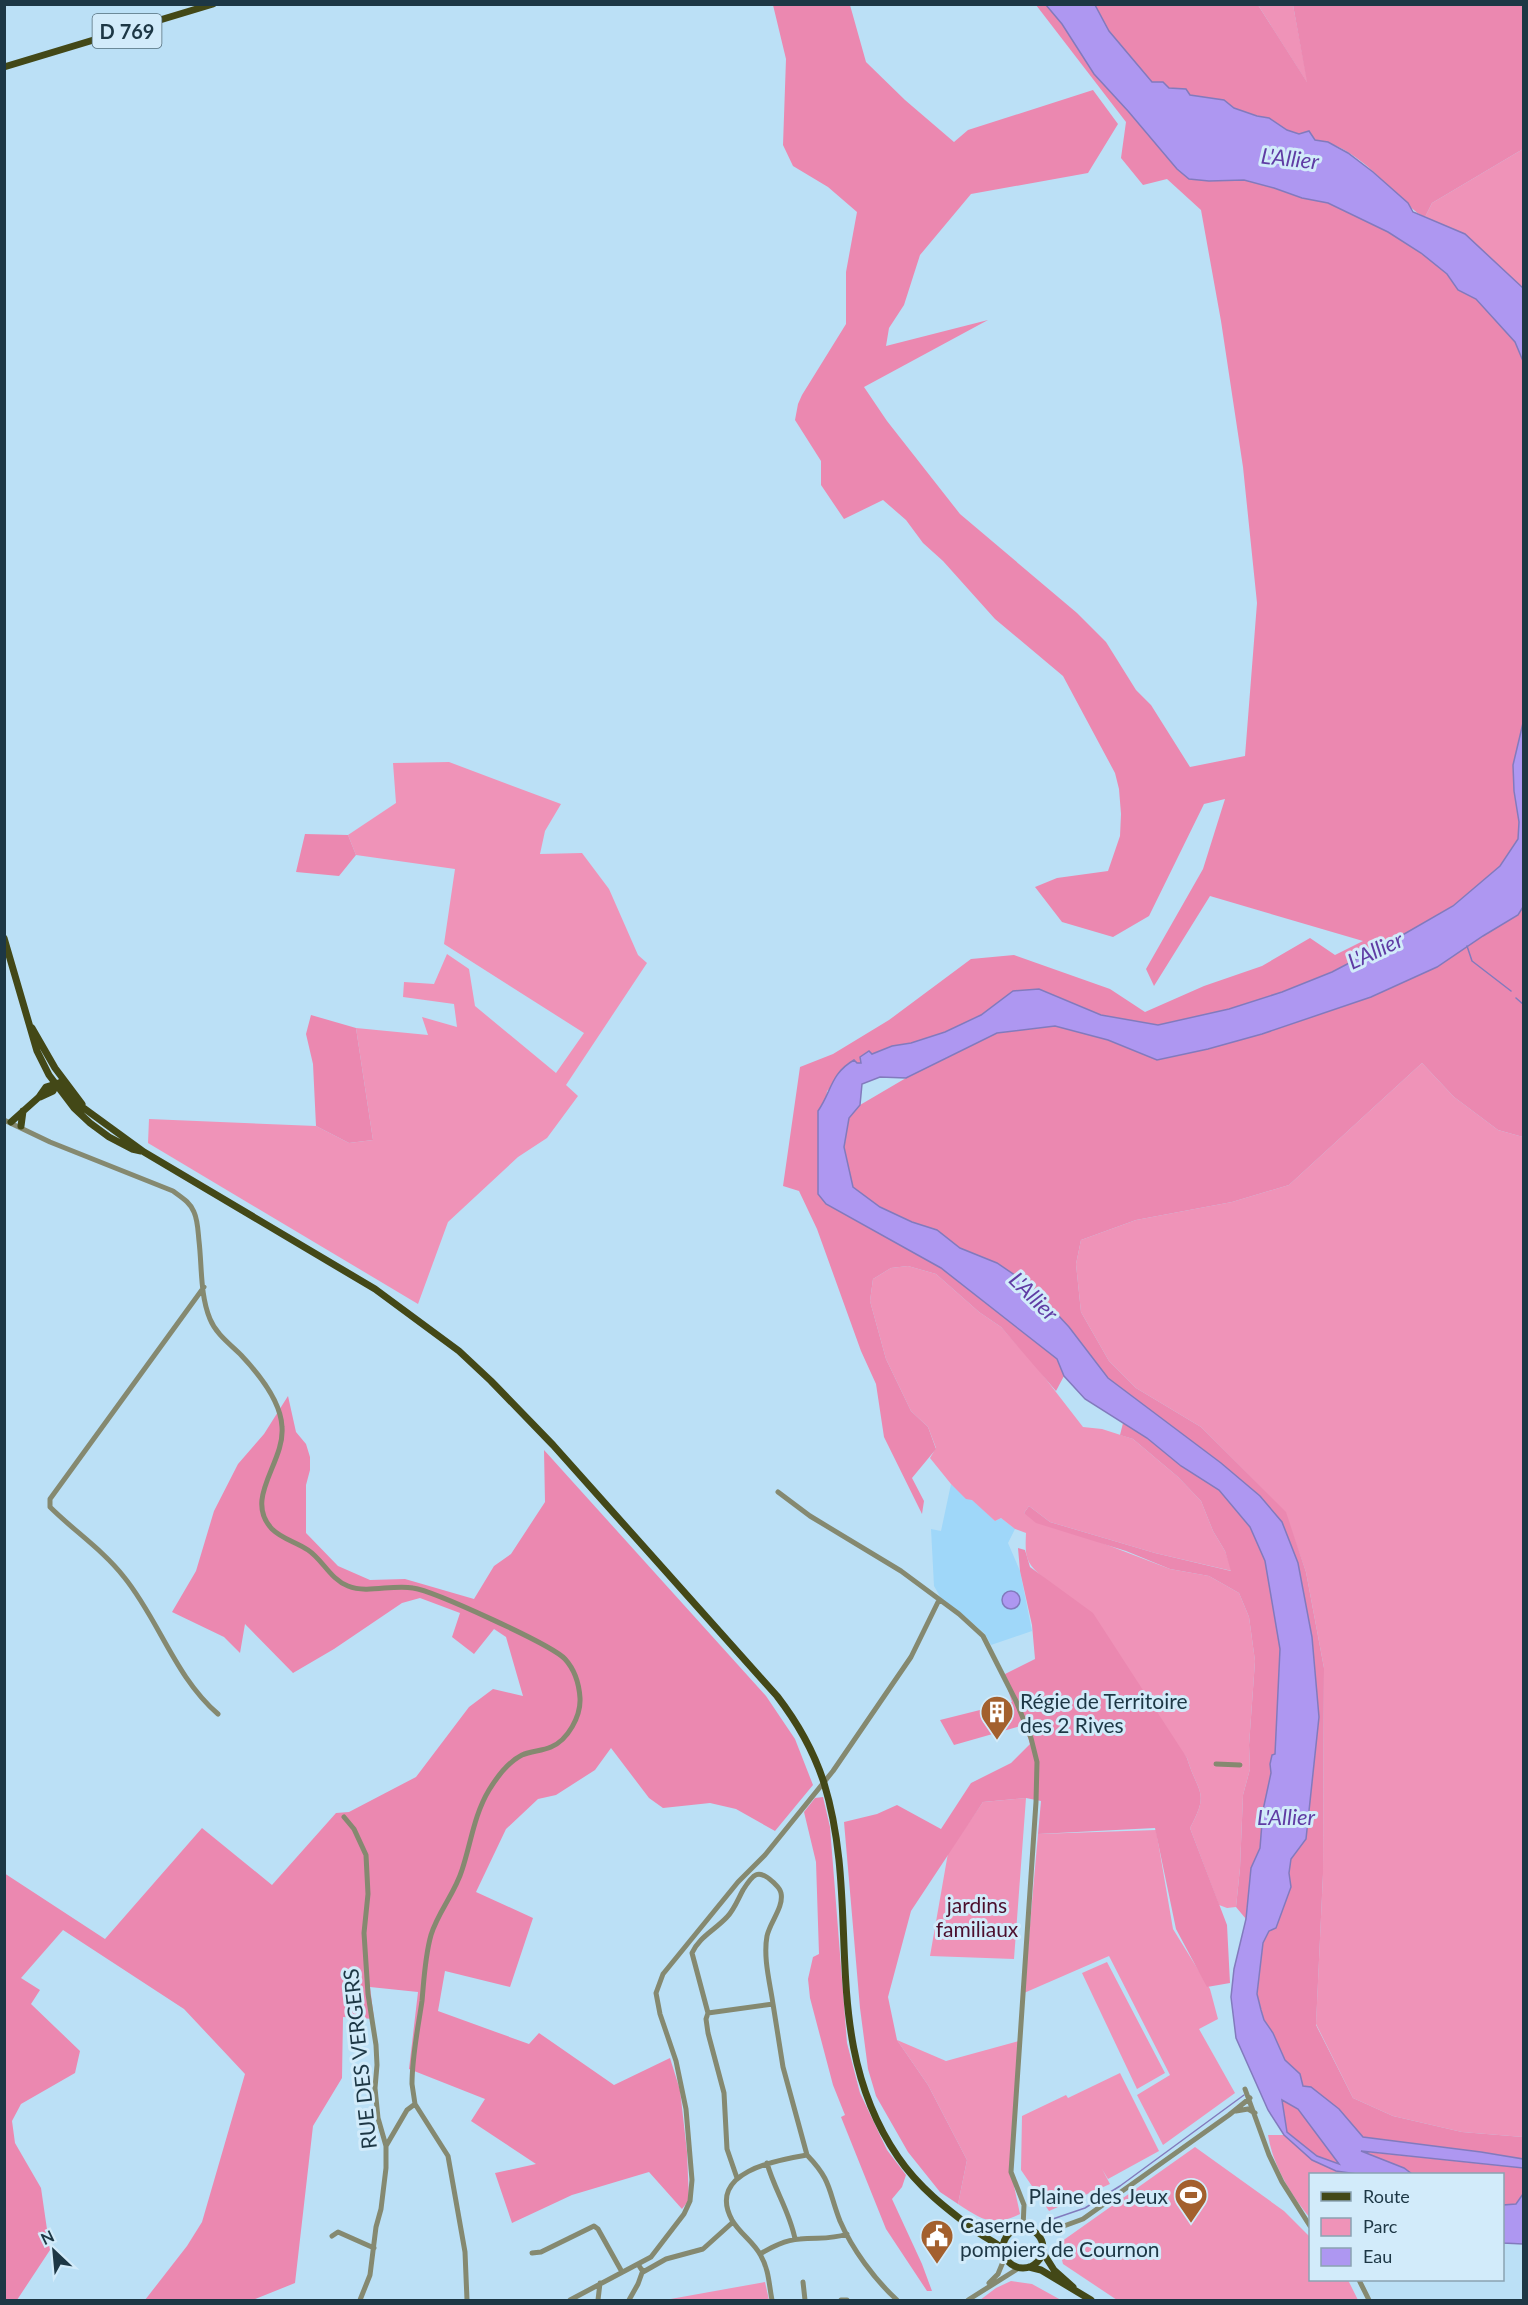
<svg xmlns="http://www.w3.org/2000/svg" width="1528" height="2305" font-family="Lato,sans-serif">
<rect width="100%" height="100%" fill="#bbe0f6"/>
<path fill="#9fd7f9" d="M951,1484L966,1498L972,1499L995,1521L1001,1518L1015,1529L1008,1543L1020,1571L1032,1631L991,1645L985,1634L960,1612L942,1600L934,1586L931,1529L941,1531Z"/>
<path fill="#ef93b8" d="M1258,5H1293L1308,84Z
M1523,149V288L1498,265L1425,217L1432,203Z
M449,762L561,804L545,831L540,854L582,853L609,889L638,955L647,963L566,1085L578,1096L547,1138L518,1157L448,1222L418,1304L148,1143L149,1119L316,1126L349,1143L373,1140L356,1028L428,1035L422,1017L457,1027L454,1004L403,997L404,982L434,984L447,954L469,969L475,1006L556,1073L584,1033L444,944L455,869L356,855L348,835L396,803L393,763Z
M1422,1063L1454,1097L1498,1130L1523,1137V2137L1462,2132L1393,2116L1353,2098L1316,2024L1323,1874L1324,1668L1306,1572L1285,1512L1201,1427L1136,1388L1109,1361L1081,1312L1076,1264L1081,1240L1136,1220L1232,1202L1289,1185Z
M908,1266L936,1274L979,1312L1001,1327L1035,1365L1083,1427L1102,1429L1133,1439L1178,1477L1201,1501L1213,1531L1225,1551L1232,1571L1155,1553L1050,1522L1029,1506L1024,1513L1170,1569L1209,1576L1239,1593L1249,1617L1255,1661L1249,1745L1250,1769L1243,1795L1240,1868L1236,1907L1227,1908L1219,1905L1190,1828C1210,1791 1198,1794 1187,1758L1044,1578C1025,1563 1025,1556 1026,1533L1015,1529L1001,1518L995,1521L972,1500L966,1499L951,1484L930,1458L936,1448L928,1427L911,1411L886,1359L870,1301L873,1279L891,1268Z
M1026,1798L1014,1959L930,1956L948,1853L983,1802Z
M1156,1830L1173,1929L1210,1989L1218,2019L1199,2029L1235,2093L1163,2145L1137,2095L1170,2075L1109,1956L1024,1993L1038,1834Z
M1107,1962L1165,2073L1137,2089L1082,1973Z
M897,2040L946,2061L1019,2041L1011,2172L1020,2214C991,2227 983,2220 958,2204L967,2160L928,2085Z
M1120,2073L1159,2151L1108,2179L1102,2169L1110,2184L1049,2211L1021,2170L1022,2116L1066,2095L1068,2098Z
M1268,2135H1284C1309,2157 1323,2169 1357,2174H1310V2218C1291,2195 1273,2166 1268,2135Z
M1195,2147L1284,2211L1310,2237V2280H1348L1358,2300H1117L1063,2264L1058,2244Z
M1011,2281L1032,2284L1061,2300H980L996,2288Z
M765,2282L769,2300H665Z"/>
<path fill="#eb88b0" d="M773,5H850L866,62L905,100L954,142L968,130L1093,90L1118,124L1088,173L971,194L920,255L904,305L889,328L886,346L988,320L864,387L887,421L960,514L1077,613L1106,642L1136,690L1151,705L1190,767L1245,756L1257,603L1243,467L1221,321L1201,210L1167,179L1143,185L1121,158L1126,122L1036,5H1046L1062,24L1094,74L1128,111L1177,169L1189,179L1210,181L1244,180L1274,188L1302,198L1328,203L1388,232L1421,253L1447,274L1458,290L1476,299L1515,342L1523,361L1524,723L1513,765L1514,791L1519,822L1518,839L1500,866L1453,906L1399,937L1332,972L1282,992L1229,1009L1158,1025L1101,1015L1039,989L1014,991L981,1015L945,1032L911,1043L892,1046L872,1054L869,1051L861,1063H857L827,1091L826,1100L818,1111V1194L826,1204L941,1268L1057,1359L1064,1376L1056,1391L1001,1327L979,1312L936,1274L908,1266L891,1268L873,1279L870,1301L886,1359L911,1411L928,1427L936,1449L912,1478L924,1501L922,1514L884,1437L876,1384L861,1351L817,1229L799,1191L783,1186L800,1067L833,1054L889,1020L971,959L1014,955L1110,989L1145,1012L1204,986L1262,966L1310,938L1335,955L1363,941L1210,896L1154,986L1146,969L1203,869L1225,799L1204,804L1149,916L1113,937L1062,922L1035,887L1057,878L1108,871L1120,836L1121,814L1119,789L1115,773L1063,676L995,619L943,561L923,543L906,520L883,500L844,519L821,485V461L795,420L798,404L802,395L846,324V272L857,212L828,187L793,166L783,145L786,59Z
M1095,5H1258L1307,82L1293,5H1523V149L1432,203L1425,217C1413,212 1410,205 1400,197C1376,174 1349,144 1315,140L1309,131L1299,134L1287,130L1269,118L1257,116L1234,108L1224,100L1189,95L1185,89L1169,88L1152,82L1109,31Z
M305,834L348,835L356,855L339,876L296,872Z
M1523,907V1137L1498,1130L1454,1097L1422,1063L1289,1185L1232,1202L1136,1220L1081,1240L1076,1264L1081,1312L1109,1361L1136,1388L1201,1427L1286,1512L1306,1572L1324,1668L1323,1874L1316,2025L1353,2098L1393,2116L1462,2132L1523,2137V2159L1481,2152L1363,2137L1339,2109L1303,2086L1300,2074L1285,2060L1273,2033L1264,2020L1257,1994L1263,1943L1291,1887L1289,1873L1291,1859L1306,1839L1319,1717L1312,1637L1298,1563L1282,1522L1260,1496L1221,1463L1108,1378L1069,1327L997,1263L960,1248L937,1230L912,1222L880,1207L853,1187L844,1147L849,1118L860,1105L906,1078L997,1033L1055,1026L1108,1040L1157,1060L1262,1034L1371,997L1437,967L1483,936L1518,915Z
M311,1015L356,1028L373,1140L349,1143L316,1126L313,1064L306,1034Z
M288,1396L296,1432L306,1444L310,1457V1470L306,1485V1533L338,1566L370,1580L405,1579L474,1599L494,1566L511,1554L545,1502L544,1450L766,1696L795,1739L813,1785L775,1831L736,1809L710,1803L663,1808L649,1798L611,1748L595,1770L556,1795L538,1799L506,1829L476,1892L533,1918L510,1987L445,1971L438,2011L529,2044L539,2033L614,2085L670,2058L680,2090L687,2152L689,2200L682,2209L649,2172L572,2195L512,2223L495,2173L536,2164L471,2121L485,2099L409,2069L418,1992L370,1987L374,2019L343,2017L342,2078L313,2126L295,2283L253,2300H145L187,2246L202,2222L245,2074L184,2009L63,1930L21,1978L40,1990L31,2004L80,2051L75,2073L21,2104L12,2121L15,2143L41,2188L50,2250L17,2300H5L4,1873L105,1939L202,1828L272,1885L336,1813L349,1812L416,1777L469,1707L493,1689L523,1696L506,1637L494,1629L474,1654L452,1637L460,1613L420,1598L402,1603L334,1649L293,1673L245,1624L240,1653L224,1637L172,1612L196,1571L214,1511L238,1464L264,1434Z
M1123,1423L1147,1438L1181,1466L1219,1490L1250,1527L1265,1561L1280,1649L1278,1719L1275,1755L1270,1764L1271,1773L1263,1810L1260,1848L1251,1868L1246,1919L1236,1907L1240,1868L1243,1795L1250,1769L1249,1745L1255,1661L1249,1617L1239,1593L1209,1576L1170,1569L1126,1551L1036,1523L1024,1513L1029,1506L1050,1522L1155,1553L1231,1571L1225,1551L1213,1531L1201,1501L1178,1477L1133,1439L1120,1435Z
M1018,1548L1025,1550L1030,1567L1093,1613L1187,1758C1198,1794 1210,1791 1190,1828L1227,1925L1230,1983L1207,1987L1176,1929L1155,1828L1038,1834L1041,1801L1026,1798L983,1802L911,1911L888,1997L897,2040L928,2085L967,2160L958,2204L940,2192L908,2152L876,2096L868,2069L860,2008L844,1822L877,1814L897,1805L941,1829L971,1783L1011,1763L1030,1744L1024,1725L954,1745L940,1720L1012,1702L1003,1675L1035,1659L1032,1625L1020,1571Z
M823,1797L830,1827L847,2043L860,2093L887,2150L906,2175L902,2187L892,2199L922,2264L932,2291H927L886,2229L841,2117L845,2115L833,2085L810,1998L808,1979L813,1957L819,1954L816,1862L804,1812L815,1798Z
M1282,2099L1298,2109L1340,2165L1317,2156L1287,2132Z
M1358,2151L1523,2168V2194L1516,2204L1503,2205L1502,2174H1412L1404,2168Z"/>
<path fill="#ae97f1" stroke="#827abd" stroke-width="1.5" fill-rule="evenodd" d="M1046,5H1095L1109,31L1152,82H1163L1169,88L1186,89L1190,95L1224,100L1234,108L1257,116L1269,118L1287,130L1299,134L1309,131L1315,140L1328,142L1348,153L1373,172L1408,203L1413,212L1465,234L1523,288V361L1515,342L1476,299L1458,290L1447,274L1421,253L1388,232L1328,203L1302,198L1274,188L1244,180L1209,181L1189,179L1177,169L1128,111L1094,74L1062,24Z
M1523,723V907L1518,915L1483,936L1437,967L1371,997L1262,1034L1208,1049L1157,1060L1108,1040L1055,1026L997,1033L906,1078L880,1077L862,1084L860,1105L849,1118L844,1147L853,1187L880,1207L912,1222L937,1230L960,1248L997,1263L1031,1286L1069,1327L1108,1378L1221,1463L1260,1496L1282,1522L1298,1563L1312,1637L1319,1717L1306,1839L1291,1859L1289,1873L1291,1887L1276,1928L1269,1931L1263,1943L1257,1994L1261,2010L1264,2020L1273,2033L1285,2060L1300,2074L1303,2086L1311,2087L1339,2109L1363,2137L1481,2152L1523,2159V2168L1361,2151L1404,2168L1412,2174H1357L1336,2171L1312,2160L1284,2135L1268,2110L1236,2038L1231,1997L1234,1969L1246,1919L1251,1868L1260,1848L1263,1810L1271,1773L1270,1764L1272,1755L1275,1754L1280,1649L1265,1561L1250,1527L1219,1490L1181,1466L1147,1438L1085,1399L1064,1376L1057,1359L941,1268L826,1204L818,1194V1111C832,1091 830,1074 854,1060L857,1063H861L860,1057L869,1051L872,1054L892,1046L911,1043L945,1032L981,1015L1013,991L1039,989L1101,1015L1158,1025L1229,1009L1282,992L1332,972L1399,937L1453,906L1500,866L1518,839L1519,822L1514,791L1513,765ZM1282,2100L1298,2109L1339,2164L1317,2156L1287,2132Z
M1002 1600a9 9 0 1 1 18 0a9 9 0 1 1-18 0Z
M1523,2194V2244L1503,2243V2205L1516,2204Z"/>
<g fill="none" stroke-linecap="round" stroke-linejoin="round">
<path stroke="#827abd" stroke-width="1.5" d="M1467,946L1472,961L1511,991
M1516,998L1524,1005
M1044,2222L1085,2208L1120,2186L1244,2095"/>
<path stroke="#858970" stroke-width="5" d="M4,1120L50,1142L173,1191C181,1197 190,1202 194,1212C198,1221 198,1232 199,1241C202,1266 200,1295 210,1319C216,1334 230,1344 241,1355C258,1373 281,1401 282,1427C285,1463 243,1498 272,1529C282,1539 296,1542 308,1550C323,1560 330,1579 348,1586C368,1594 392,1584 413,1588C434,1591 552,1645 565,1659C575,1670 579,1683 580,1698C581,1716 568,1740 551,1747C542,1751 531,1751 522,1755C508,1762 497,1777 489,1790C474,1815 471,1843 462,1870C455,1893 438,1912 431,1935C425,1956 424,1979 422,2001C418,2028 412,2056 412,2084L415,2104L448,2156L465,2252L467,2300
M204,1287L50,1499V1507C74,1531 103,1550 124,1577C159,1620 175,1677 218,1714
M778,1492L810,1516L901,1571L959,1614L983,1636L1016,1701L1031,1738L1037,1762L1036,1802L1011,2172L1024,2205L1023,2228
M1216,1764L1240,1765
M344,1817L354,1829L366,1855L368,1894L364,1933L368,1994L376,2045L377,2065L375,2088L378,2118L386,2146V2168L381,2209L376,2227L370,2275L360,2300
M708,2013L692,1953C699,1937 715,1930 727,1917C734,1910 738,1899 743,1890C753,1874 758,1868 773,1882C777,1886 780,1888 781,1893C784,1907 770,1922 767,1936C763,1958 770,1983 773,2004
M1245,2089L1269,2155L1282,2182L1310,2226
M1236,2111L1248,2109L1255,2113
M386,2146L407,2110L415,2104
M767,2163C774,2189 790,2212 795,2239
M737,2178L727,2149L724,2093L708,2033L706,2019L708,2013L773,2004L783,2067L807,2155
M1035,2233L1042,2234L1083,2219L1229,2115L1250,2098
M332,2236L338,2232L374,2248
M532,2253L541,2252L594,2226L598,2229L622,2272
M760,2254C772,2247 785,2240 800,2239C817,2237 830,2240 847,2234
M638,2264L643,2272L666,2259L703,2249L733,2222
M1359,2280L1369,2300
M803,2282L805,2300
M989,2283L998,2274L1005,2257
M570,2300L651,2257L684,2214L690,2201L692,2180L686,2109L676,2061L660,2014L656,1993L663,1974L738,1882L765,1855L833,1771L911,1657L939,1600
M598,2300L600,2283
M629,2300L638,2284L643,2270
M772,2300C769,2285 769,2270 761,2256C754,2242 740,2234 732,2220C706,2172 777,2160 807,2155C832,2181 828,2190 840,2221C852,2249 875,2280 897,2300
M841,2300H847
M968,2300L1019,2268"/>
<path stroke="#434817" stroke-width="7" d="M4,67L213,4
M4,938L37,1051L49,1075L74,1108L90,1123L109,1137L132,1149L141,1151
M32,1028L55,1068L82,1104
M59,1083L74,1101L144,1152L375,1289L459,1351L491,1381L553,1445L777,1696C797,1722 814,1752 824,1783C863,1910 817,2038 898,2157C919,2188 947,2209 976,2231C985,2238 994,2241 1003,2249
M40,1097L53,1091L56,1085
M11,1122L39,1097L46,1087L59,1083
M21,1126L23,1111
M971,2225L1009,2233
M1003 2248a20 20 0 1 1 40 0a20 20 0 1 1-40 0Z
M1042,2251L1054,2270L1073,2287
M1029,2267L1041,2270L1091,2300"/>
</g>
<defs>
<g id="building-pin" transform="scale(1.725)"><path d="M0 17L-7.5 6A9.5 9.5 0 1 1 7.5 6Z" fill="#a3602e" stroke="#d2ebfa"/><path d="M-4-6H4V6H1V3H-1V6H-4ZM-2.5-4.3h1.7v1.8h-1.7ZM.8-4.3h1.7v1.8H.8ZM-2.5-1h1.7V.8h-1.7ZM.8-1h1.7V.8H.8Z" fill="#fff"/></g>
<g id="stadium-pin" transform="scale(1.725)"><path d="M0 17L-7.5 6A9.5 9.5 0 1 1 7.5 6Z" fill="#a3602e" stroke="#d2ebfa"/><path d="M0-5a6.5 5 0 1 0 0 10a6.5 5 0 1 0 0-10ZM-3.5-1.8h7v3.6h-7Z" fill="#fff"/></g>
<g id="civic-pin" transform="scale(1.725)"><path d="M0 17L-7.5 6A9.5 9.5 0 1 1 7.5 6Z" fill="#a3602e" stroke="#d2ebfa"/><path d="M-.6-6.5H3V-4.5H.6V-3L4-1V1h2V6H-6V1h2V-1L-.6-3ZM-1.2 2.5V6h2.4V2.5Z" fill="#fff"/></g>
</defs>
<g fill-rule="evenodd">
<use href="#building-pin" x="997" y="1712"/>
<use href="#stadium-pin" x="1191" y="2195"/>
<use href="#civic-pin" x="937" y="2236"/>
</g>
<g text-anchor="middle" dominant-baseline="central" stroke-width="6" stroke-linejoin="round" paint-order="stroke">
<rect fill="#d2ebfa" stroke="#536d7b" stroke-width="1.5" x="92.5" y="14" width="69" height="34" rx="4.5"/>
<g font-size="20" font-weight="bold" fill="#1d3745">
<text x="127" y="31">D 769</text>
</g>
<g font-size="21" fill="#1d3745" stroke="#d2ebfa" text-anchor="start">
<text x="1020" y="1700">Régie de Territoire<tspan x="1020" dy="24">des 2 Rives</tspan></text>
<text x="1168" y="2195" text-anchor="end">Plaine des Jeux</text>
<text x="960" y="2224">Caserne de<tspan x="960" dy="24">pompiers de Cournon</tspan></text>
</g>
<g font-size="21" fill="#4c0f2d" stroke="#d2ebfa">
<text x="977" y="1904">jardins<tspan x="977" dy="24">familiaux</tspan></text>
</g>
<g font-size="21" fill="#1d3745" stroke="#d2ebfa">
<text transform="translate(359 2059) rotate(-96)">RUE DES VERGERS</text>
</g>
<g font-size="22" font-style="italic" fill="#5f3ca4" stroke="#d2ebfa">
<text transform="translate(1290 158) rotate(6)">L'Allier</text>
<text transform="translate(1375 950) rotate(-25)">L'Allier</text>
<text transform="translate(1034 1296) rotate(45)">L'Allier</text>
<text x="1286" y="1816">L'Allier</text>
</g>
</g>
<rect width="1528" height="2305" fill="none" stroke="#1d3745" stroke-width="12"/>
<rect x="1309" y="2173" width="195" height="108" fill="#d2ebfa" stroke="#8aa3b2" stroke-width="1.5"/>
<rect x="1321" y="2192" width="30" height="9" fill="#434817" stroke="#8aa3b2" stroke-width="1.5"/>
<text x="1363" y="2203" font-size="18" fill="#1d3745">Route</text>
<rect x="1321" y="2218" width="30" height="18" fill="#ef93b8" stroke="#8aa3b2" stroke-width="1.5"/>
<text x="1363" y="2233" font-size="18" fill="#1d3745">Parc</text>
<rect x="1321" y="2248" width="30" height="18" fill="#ae97f1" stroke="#8aa3b2" stroke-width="1.5"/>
<text x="1363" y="2263" font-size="18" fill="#1d3745">Eau</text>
<g transform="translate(54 2251) rotate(334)" stroke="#d2ebfa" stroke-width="4.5" paint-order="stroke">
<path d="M0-4.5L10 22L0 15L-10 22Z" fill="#1d3745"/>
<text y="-9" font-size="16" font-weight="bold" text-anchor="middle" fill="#1d3745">N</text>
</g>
</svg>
